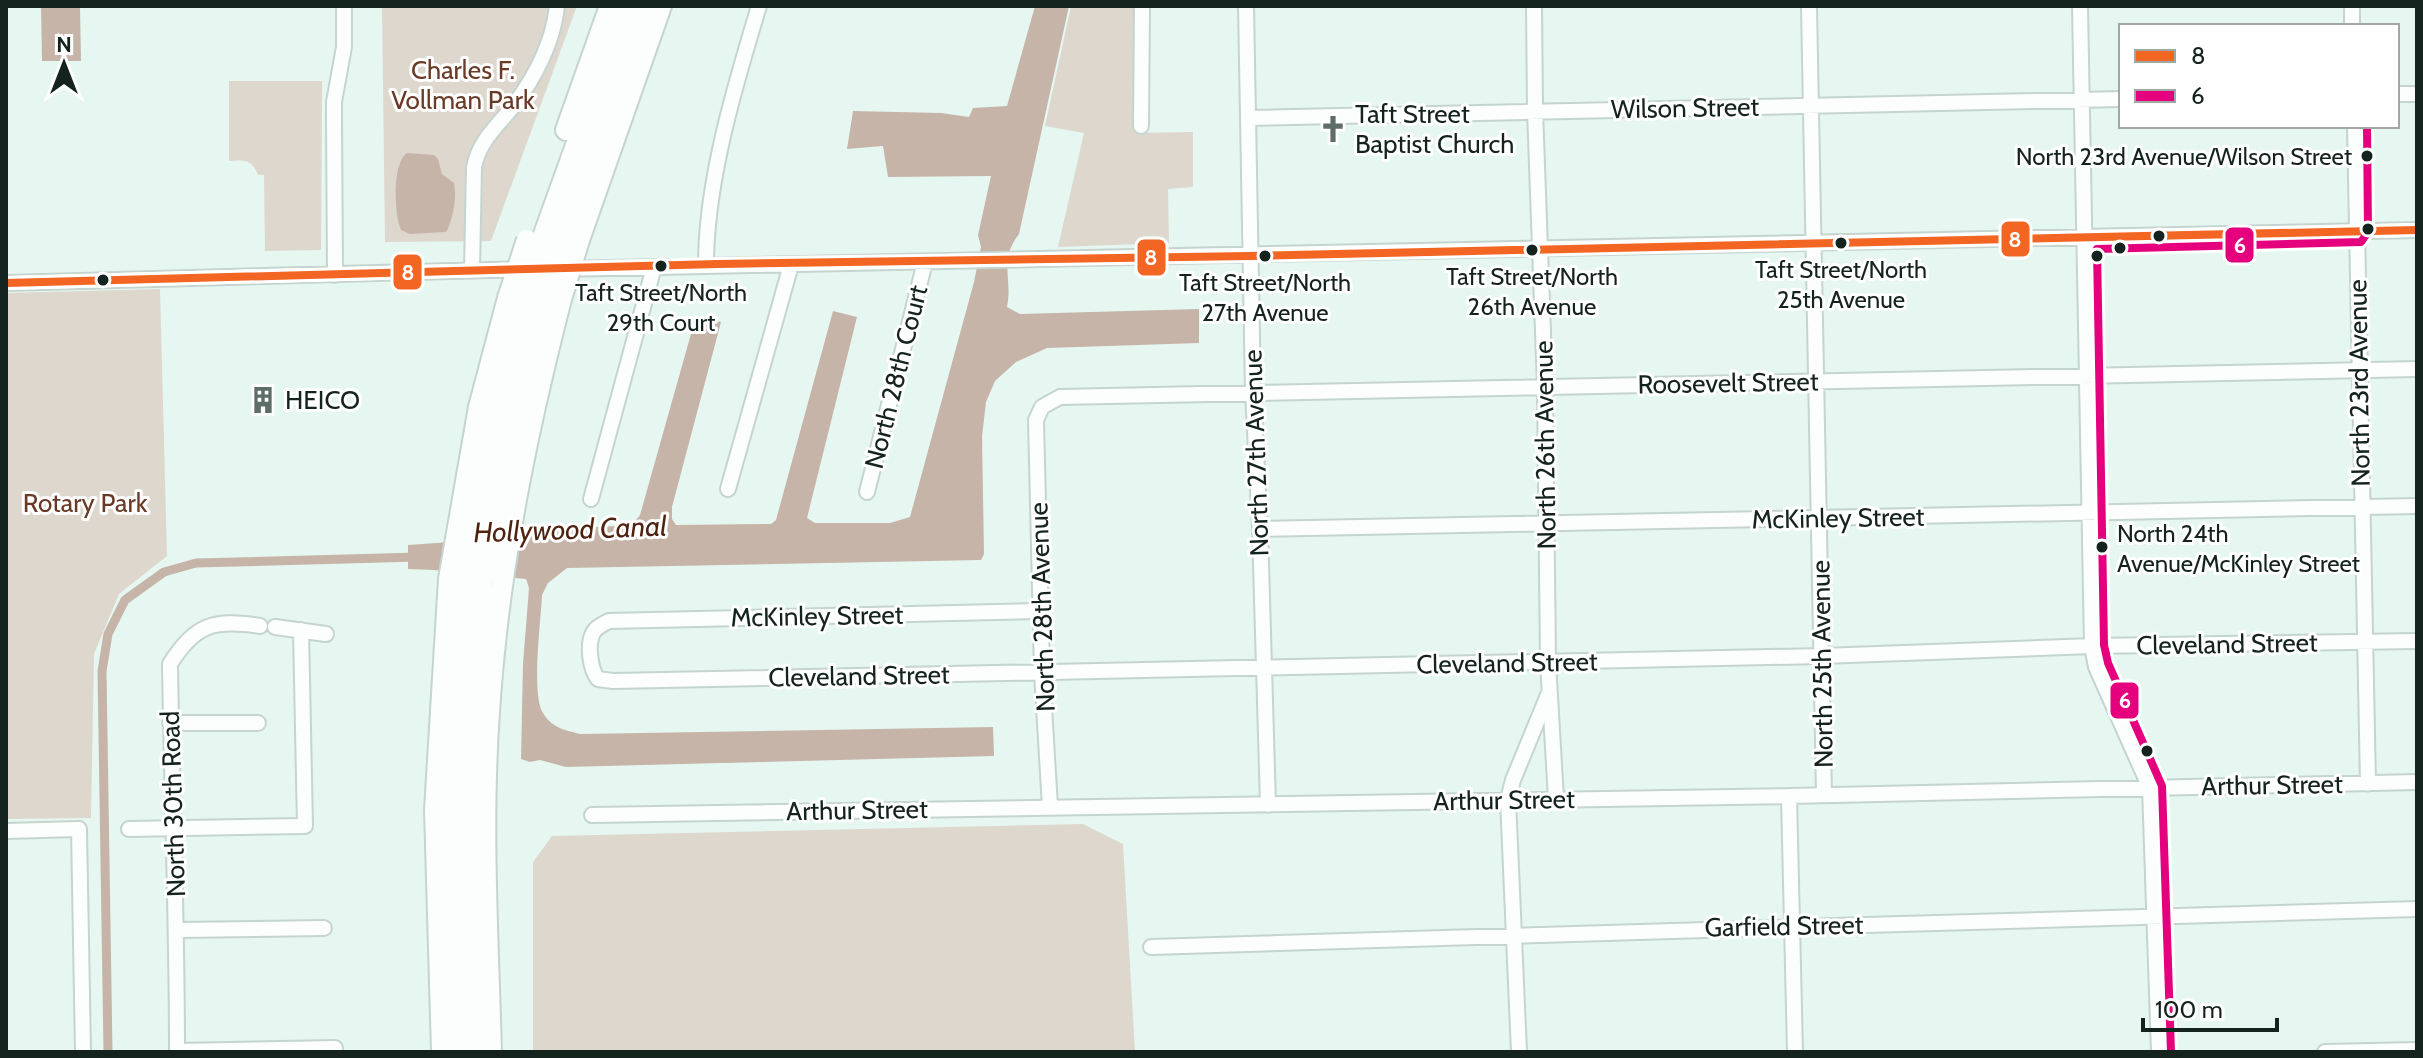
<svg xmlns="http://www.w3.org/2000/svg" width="2423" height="1058" font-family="Cabin,sans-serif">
<rect width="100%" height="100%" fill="#e6f7f1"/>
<path fill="#ded7ce" d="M382,6H577L491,241L385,242Z
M1071,6H1136V133L1193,132V187L1168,189L1169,243L1058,247L1084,133L1045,126Z
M229,81H322L321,250L265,251L264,175H258C252,159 244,160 229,161Z
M160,289L167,556L119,594L94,654L91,818L6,819V293Z
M1083,824L1123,844L1135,1052H533V862L552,836Z"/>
<path fill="#c6b4a9" d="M41,6H80L81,61H42Z
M1035,6H1069L1019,234C998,262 1013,277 1007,307L1020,314L1199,309V343L1047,348L1016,362L995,381L986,402L982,436L984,554L981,560L567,568L548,583L542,595C541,620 531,695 543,713C552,728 565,730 580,734L993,727L994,756L566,767L540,760L530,762L521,759L523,664L529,588L526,579L434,570L408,569V545L534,536L567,529L632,525L640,515L696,316L721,322L672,507V519L676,525L771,524L776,520L833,311L857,317L807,518L815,523H890L910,517L974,282L981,247L978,235L991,176L888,177L883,146L847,149L853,111L941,113L969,117L973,108L1007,106Z
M407,153L434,155L438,159L442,174L454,183C457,198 453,217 447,231L445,232L410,234L401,230C394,214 392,163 407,153Z"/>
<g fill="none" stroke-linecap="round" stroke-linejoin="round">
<path stroke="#c6b4a9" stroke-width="9" d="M108,1052L102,671L108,634L125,600L164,572L196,563L419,557"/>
<g stroke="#c5d4cf" stroke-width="18">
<path id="minor" d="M1246,6L1253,392L1260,529L1268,805
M1534,6L1535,110L1545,387L1548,662L1556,799
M1809,6L1824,794
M2080,6L2092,646L2096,667L2150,788L2159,1052
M2352,6V26
M2397,94H2417
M1249,118L2121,99
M1141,126L1142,6
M2355,126L2368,784
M706,264C706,182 735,85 759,6
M562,269C1180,257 1799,242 2417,230
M472,270L474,167C479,142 495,128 511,109C534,79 553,44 557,6
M335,275L334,118V102L344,47V6
M6,283L525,269
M728,489L791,265
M867,492L925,262
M591,499L654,267
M1260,529L2417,506
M1041,611L609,621C603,624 596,627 593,633C587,645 590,669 598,679L613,681L1822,656L2092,646L2417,641
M275,627L326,634
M170,723H258
M1789,796L1795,1052
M1050,807L1042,673L1036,420L1042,407L1060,397L2417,369
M592,815L1789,796L2417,782
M129,829L305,826L301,630
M6,831L79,829L83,1052
M177,930L324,928
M1151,947C1573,931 1995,923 2417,909
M177,1051L335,1048
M177,1052C177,923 172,794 170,664C195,624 214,619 260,626
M1519,1052L1508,799L1513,780L1548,695
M2325,1052L2417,1050"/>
</g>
<g stroke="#c5d4cf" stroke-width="24">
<path id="highway" d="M566,130L610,6
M560,239L643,6
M542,240L626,6
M579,240L661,6
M442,1052L435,810L449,579L479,407L508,298
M458,1052C455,897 449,741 466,586C469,558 475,530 480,503C492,433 507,365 524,296
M474,1052L470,776L474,679L482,583L518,394L543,295
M491,1052C488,939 481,825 489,712C498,571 526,435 561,299"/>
</g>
<use href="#minor" stroke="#fbfefd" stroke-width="14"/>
<use href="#highway" stroke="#fbfefd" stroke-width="20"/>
<g stroke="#c5d4cf" stroke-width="24" stroke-linecap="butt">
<path id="highway-bridge" d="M543,295L560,239
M524,296L542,240
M508,298L527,240
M561,299L579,240"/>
</g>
<use href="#highway-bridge" stroke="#fbfefd" stroke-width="20"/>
<g stroke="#fff" stroke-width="14">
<path id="bus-1" d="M6,283L718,264L1250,256L2417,230"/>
</g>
<g stroke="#fff" stroke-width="14">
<path id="bus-2" d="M2171,1052L2162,786L2108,663L2104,645L2097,249L2361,242L2368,232L2367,126"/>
</g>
<use href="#bus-1" stroke="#f26522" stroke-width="8"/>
<use href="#bus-2" stroke="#e5007d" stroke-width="8"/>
</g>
<defs>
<g id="church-bare" transform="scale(2.16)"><path d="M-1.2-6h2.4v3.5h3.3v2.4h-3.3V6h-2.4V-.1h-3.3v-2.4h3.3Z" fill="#5e6d68" stroke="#fff" stroke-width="2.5" paint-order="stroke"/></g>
<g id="building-bare" transform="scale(2.16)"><path d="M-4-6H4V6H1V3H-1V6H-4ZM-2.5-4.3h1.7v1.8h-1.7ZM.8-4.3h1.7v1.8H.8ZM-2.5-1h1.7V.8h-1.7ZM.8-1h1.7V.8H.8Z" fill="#5e6d68" stroke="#fff" stroke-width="2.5" paint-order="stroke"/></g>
</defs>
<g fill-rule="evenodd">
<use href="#church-bare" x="1333" y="129"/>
<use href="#building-bare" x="263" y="400"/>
</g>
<g fill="#15231f" stroke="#fff" stroke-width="3">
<circle cx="2367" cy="156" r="7"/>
<circle cx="2368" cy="229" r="7"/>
<circle cx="2159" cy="236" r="7"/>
<circle cx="1841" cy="243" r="7"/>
<circle cx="2120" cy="248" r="7"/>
<circle cx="1532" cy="250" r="7"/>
<circle cx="1265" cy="256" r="7"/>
<circle cx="2097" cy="256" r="7"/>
<circle cx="661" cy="266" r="7"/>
<circle cx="103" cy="280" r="7"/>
<circle cx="2102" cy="547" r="7"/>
<circle cx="2147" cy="751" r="7"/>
</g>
<g text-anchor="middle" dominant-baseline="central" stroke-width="6" stroke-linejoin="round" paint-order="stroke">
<g font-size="24" fill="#15231f" stroke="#fff">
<text x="2352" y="156" text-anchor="end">North 23rd Avenue/Wilson Street</text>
<text x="1841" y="269">Taft Street/North<tspan x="1841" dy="30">25th Avenue</tspan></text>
<text x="1532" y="276">Taft Street/North<tspan x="1532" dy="30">26th Avenue</tspan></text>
<text x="1265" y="282">Taft Street/North<tspan x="1265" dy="30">27th Avenue</tspan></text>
<text x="661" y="292">Taft Street/North<tspan x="661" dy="30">29th Court</tspan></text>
<text x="2117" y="533" text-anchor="start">North 24th<tspan x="2117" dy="30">Avenue/McKinley Street</tspan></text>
</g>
<g font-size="26" fill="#693a26" stroke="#fff">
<text x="463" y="70">Charles F.<tspan x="463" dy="30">Vollman Park</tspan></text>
<text x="85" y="503">Rotary Park</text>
</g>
<g font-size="26" fill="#15231f" stroke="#fff">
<text transform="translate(1685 108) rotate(-1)">Wilson Street</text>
<text transform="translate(896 377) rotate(-76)">North 28th Court</text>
<text transform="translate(1728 383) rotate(-1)">Roosevelt Street</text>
<text transform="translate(2359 383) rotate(-91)">North 23rd Avenue</text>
<text transform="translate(1545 445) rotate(-91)">North 26th Avenue</text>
<text transform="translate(1256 453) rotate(-92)">North 27th Avenue</text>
<text transform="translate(1838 518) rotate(-1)">McKinley Street</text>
<text transform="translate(1042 607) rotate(-92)">North 28th Avenue</text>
<text transform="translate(817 616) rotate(-1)">McKinley Street</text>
<text transform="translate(2227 644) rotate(-1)">Cleveland Street</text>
<text transform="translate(1507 663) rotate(-1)">Cleveland Street</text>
<text transform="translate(1822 664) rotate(-91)">North 25th Avenue</text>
<text transform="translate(859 676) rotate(-1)">Cleveland Street</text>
<text transform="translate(2272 785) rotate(-1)">Arthur Street</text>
<text transform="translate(1504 800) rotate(-1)">Arthur Street</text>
<text transform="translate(173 804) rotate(-92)">North 30th Road</text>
<text transform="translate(857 810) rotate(-1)">Arthur Street</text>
<text transform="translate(1784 926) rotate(-1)">Garfield Street</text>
</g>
<g font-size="26" fill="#15231f" stroke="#fff" text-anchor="start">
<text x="1355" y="114">Taft Street<tspan x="1355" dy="30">Baptist Church</tspan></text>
<text x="285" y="400">HEICO</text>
</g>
<g font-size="28" font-style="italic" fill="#4f220f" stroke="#fff">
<text transform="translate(570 529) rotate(-2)">Hollywood Canal</text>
</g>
</g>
<g stroke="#fff" stroke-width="3">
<rect x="2000" y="220" width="31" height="38" rx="8" fill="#f26522"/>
<rect x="2224" y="226" width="31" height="38" rx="8" fill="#e5007d"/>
<rect x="1136" y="238" width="31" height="39" rx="8" fill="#f26522"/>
<rect x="392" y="253" width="31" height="38" rx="8" fill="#f26522"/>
<rect x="2109" y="681" width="31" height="39" rx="8" fill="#e5007d"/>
</g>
<g font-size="22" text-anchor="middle" font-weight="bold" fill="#fff">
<text x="2015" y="247">8</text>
<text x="2240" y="253">6</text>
<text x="1151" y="265">8</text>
<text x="408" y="280">8</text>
<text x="2125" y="708">6</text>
</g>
<rect width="2423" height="1058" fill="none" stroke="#15231f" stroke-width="16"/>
<rect x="2119" y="24" width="280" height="104" fill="#ffffff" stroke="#a1a7a5" stroke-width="2"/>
<rect x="2135" y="50" width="40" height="12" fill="#f26522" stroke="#a1a7a5" stroke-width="2"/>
<text x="2191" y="64" font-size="24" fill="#15231f">8</text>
<rect x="2135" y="90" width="40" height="12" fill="#e5007d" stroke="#a1a7a5" stroke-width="2"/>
<text x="2191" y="104" font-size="24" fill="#15231f">6</text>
<g transform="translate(64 64)" stroke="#ffffff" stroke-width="6" paint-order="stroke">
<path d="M0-6L14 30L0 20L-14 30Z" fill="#15231f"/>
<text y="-12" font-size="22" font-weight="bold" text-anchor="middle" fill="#15231f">N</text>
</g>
<path d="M2143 1018v12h134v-12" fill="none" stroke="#15231f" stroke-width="4"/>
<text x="2155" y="1018" font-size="24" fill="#15231f" stroke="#ffffff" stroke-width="6" paint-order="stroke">100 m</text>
</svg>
